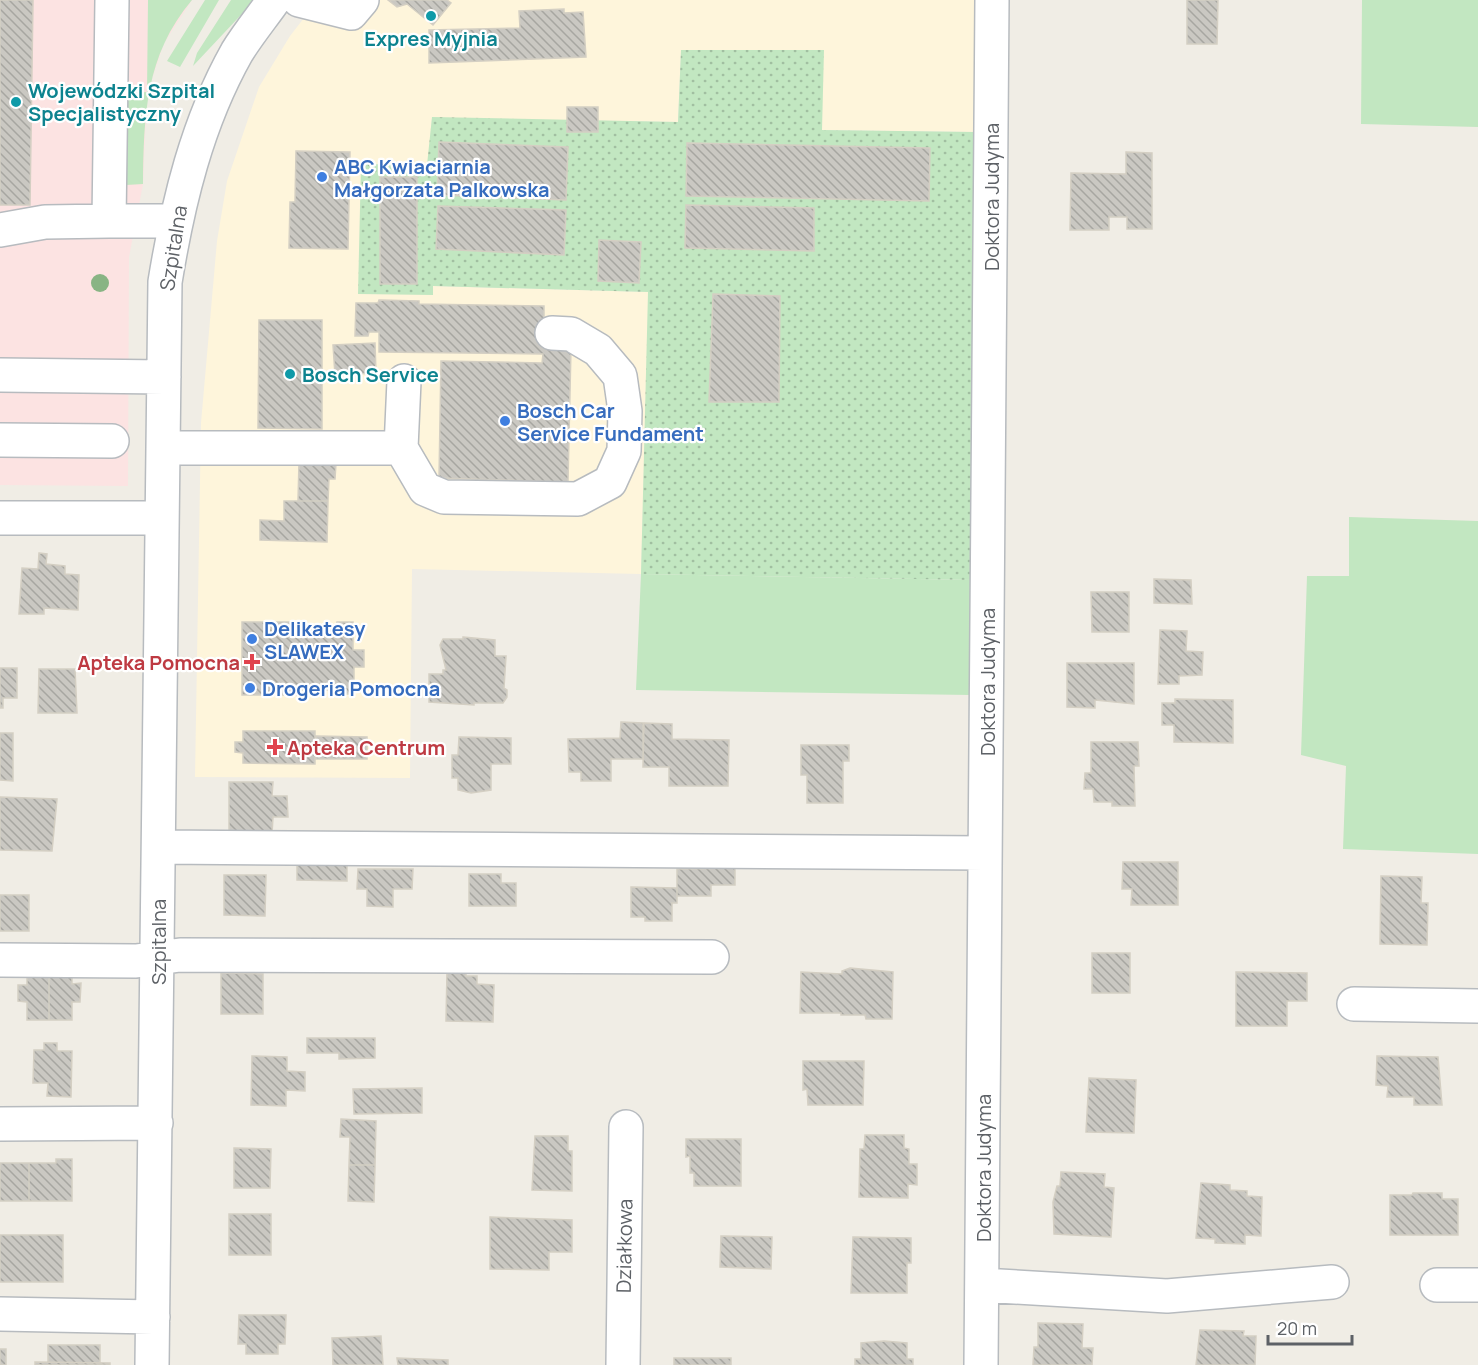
<svg xmlns="http://www.w3.org/2000/svg" width="1478" height="1365" font-family="Manrope,sans-serif">
<defs>
<pattern id="garden-dots" width="8" height="8" patternUnits="userSpaceOnUse" patternTransform="scale(1.5)"><rect width="8" height="8" fill="#c2e7c1"/><path d="M2 2h.1M6 6h.1" fill="none" stroke="#a1bfa1" stroke-width="1.8" stroke-linecap="round"/></pattern>
<pattern id="building-back-hatch" width="6" height="6" patternUnits="userSpaceOnUse" patternTransform="scale(1.5)"><rect width="6" height="6" fill="#cac8c2"/><path d="M-1 5l2 2M0 0l6 6M5-1l2 2" fill="none" stroke="#a7a6a1"/></pattern>
</defs>
<rect width="100%" height="100%" fill="#f0ede5"/>
<path fill="#fef5db" d="M318,0H976V132L822,130L681,50L678,122L432,118L428,165L433,294V286L649,292L641,574L412,569L410,778L195,777L201,423L217,241L227,181L259,87L290,36Z"/>
<path fill="#fce3e2" d="M0,0H192L164,43L147,93L143,184L129,257L128,486L0,485Z"/>
<path fill="#c2e7c1" d="M148,0H192C145,56 144,115 143,184L126,185L127,93L147,92Z
M205,0H219L180,67L167,61Z
M231,0H255L193,66L197,53Z
M1362,0H1478V127L1361,124Z
M1349,517L1478,521V854L1343,849L1346,766L1301,755L1307,576H1349Z
M641,574L972,580L971,695L636,690Z"/>
<path fill="url(#garden-dots)" d="M681,50H824L822,130L976,132L972,580L641,574L648,292L433,286V295L358,294L361,164L427,165L432,117L678,122Z"/>
<path fill="url(#building-back-hatch)" stroke="#d4cfc3" stroke-width="1.5" d="M0,0H33L30,205H0Z
M388,0H447L451,3L433,25L407,4L397,7Z
M1187,0H1218L1217,44H1187Z
M564,9V13L583,12L586,57L429,63V30L520,28L519,11Z
M567,107H598V132H567Z
M439,142L568,147L566,200L437,195Z
M687,143L930,148L929,201L686,196Z
M296,151L350,152L348,249L289,248L290,202H295Z
M1126,152L1152,153V229H1127V217H1109V230H1070L1071,173L1126,174Z
M380,177H417V284H380Z
M686,205L814,208V251L685,248Z
M438,206L566,210L564,255L436,249Z
M599,240L641,242L639,283L598,281Z
M713,294L780,296L779,402H709Z
M379,300L419,301V304L544,306V347L571,348L568,482L439,478L441,361L542,363L543,354L379,352V332H369L368,336H355L356,303H378Z
M259,320H322V429L258,428Z
M375,343L376,373L335,375L333,345Z
M299,462L336,463L335,479H329L328,501H298Z
M284,501H328L327,542L260,540V520L284,521Z
M39,553L47,554L46,564L65,566V574L79,575L78,610L44,608V614H19L22,568L38,569Z
M1154,579L1191,580L1192,604L1154,603Z
M1091,592H1129V632H1092Z
M242,622H301V627H336L337,622H353V650H364V667H354V694H338V690H301V695H242Z
M1160,630L1187,631L1186,651L1203,652L1202,675L1179,676V684H1158Z
M463,637L495,640V656H506L504,688L507,690V697L503,703H474V705L429,702V674H443V670H446L440,645L443,639H463Z
M1067,663H1134V704L1095,700V708L1067,707Z
M0,668H17V698H3V708H0Z
M39,669H75L77,713H38Z
M1175,699L1233,700V743L1174,742V725H1162V703H1175Z
M621,722L643,723V759H611V781H581V772H569L568,739L620,738Z
M644,723L672,724V739L729,740L728,786H669V767H643Z
M243,731H315V764L243,763V753L235,752V742H243Z
M0,733H13V781L0,780Z
M316,736L367,737V759H316Z
M459,737L511,738V764H491V790L471,793L458,790V778H452V755H458Z
M1091,742H1138L1139,766H1134L1135,806H1112V802H1094L1093,789H1084L1085,773H1091Z
M801,745H849V761H843V803H807V775H801Z
M229,782H273L272,796H287L288,817H273L272,834H229Z
M0,797L57,799L52,851L0,850Z
M297,860H347V881L297,880Z
M1123,862H1178V905H1131L1132,889H1122Z
M735,868V885H711V896H677V869Z
M358,869H413L412,889H393V907L367,906V889H357Z
M469,874H501V883H516V906H469Z
M224,875H266L265,916L224,915Z
M1381,876L1422,877L1421,903H1428L1427,945L1380,944Z
M631,887L677,888V903H672V921H645V917H631Z
M0,895H29V931H0Z
M1092,953H1130V993H1092Z
M850,968L893,972L892,1019H866L865,1015H841V1013H800L801,972L842,974V971Z
M447,970L466,971V976H477V984L494,985L493,1022L446,1021Z
M1236,972L1307,973V1001H1287V1026H1236Z
M221,973L263,974V1014H221Z
M27,976H49V1020H27V1002L18,1001V985H27Z
M49,976H72V984L81,983L80,1002H72V1020H49Z
M307,1038H375V1058L339,1059V1053H307Z
M44,1043H57V1051H72L71,1097L47,1096L48,1083H33L34,1050H44Z
M252,1056L287,1057V1071L305,1072V1091L286,1090V1106L251,1105Z
M1377,1056L1438,1057L1442,1105H1414V1097H1387L1388,1086L1376,1085Z
M803,1061H864L863,1105H808L807,1089L803,1090Z
M1089,1078L1136,1080L1134,1133L1086,1132Z
M422,1088V1113L354,1114L353,1089Z
M341,1119L376,1121L375,1165H349L350,1137H340Z
M865,1135H904V1148L909,1149V1164H917V1185L908,1184V1198L859,1197L860,1149H864Z
M535,1136H568V1151H572V1191L532,1190Z
M686,1139H741V1186H694V1173H690V1156L686,1157Z
M234,1148L271,1149L270,1188H234Z
M56,1159H72V1201H29V1163H56Z
M0,1163H29V1201H0Z
M349,1165H375L374,1202L348,1201Z
M1061,1172L1105,1174L1104,1187L1114,1188L1111,1237L1054,1234L1053,1202L1057,1186H1060Z
M1201,1183L1230,1185V1190L1247,1191V1196L1262,1197L1261,1236L1245,1235V1244L1215,1243V1239L1196,1238Z
M1413,1193H1442V1199H1458V1235H1390V1195H1412Z
M229,1214H271V1255H229Z
M490,1217L572,1220V1252H549V1270L490,1269Z
M0,1235H63V1282H0Z
M721,1236L772,1237L771,1269L720,1267Z
M853,1237L911,1238V1263H907V1293H851Z
M239,1315H286L285,1344H278V1354H246V1344H238Z
M1038,1323L1083,1324L1082,1348H1093L1092,1365H1033L1034,1347H1038Z
M1200,1330L1244,1331L1243,1336H1256L1255,1365H1196Z
M381,1336L383,1365H333L332,1338Z
M884,1341L907,1343V1359H913V1365H855V1359H861V1343Z
M48,1345H100V1363L48,1362Z
M0,1349H6V1365H0Z
M397,1358L448,1360V1365H398Z
M674,1358H731V1365H674Z
M35,1362L110,1363V1365H35Z"/>
<g fill="none" stroke-linecap="round" stroke-linejoin="round">
<g stroke="#b7bbbf" stroke-width="36">
<path id="minor" d="M112,0L109,221H175
M299,0L351,13L362,0
M0,230L45,222L109,221
M0,375L164,377
M0,440L112,441
M163,448H401L404,381
M401,448L425,489L444,497L578,499L610,482L624,451L625,411L620,376L598,350L571,334L552,333
M0,518H162
M159,847L985,853
M0,960L136,961L180,955L712,957
M1354,1004L1478,1006
M0,1124L156,1123
M982,1285L1167,1296L1332,1282
M1437,1285H1478
M0,1314L153,1317
M152,1365L165,282C178,202 197,123 237,52C248,34 262,17 274,0
M623,1365L626,1127
M981,1365L992,0"/>
</g>
<use href="#minor" stroke="#fff" stroke-width="33"/>
</g>
<circle fill="#88b484" cx="100" cy="283" r="9"/>
<g fill="#0f9aa8" stroke="#fff" stroke-width="2">
<circle cx="431" cy="16" r="6"/>
<circle cx="16" cy="102" r="6"/>
<circle cx="290" cy="374" r="6"/>
</g>
<g fill="#3f7fe0" stroke="#fff" stroke-width="2">
<circle cx="322" cy="177" r="6"/>
<circle cx="505" cy="421" r="6"/>
<circle cx="252" cy="639" r="6"/>
<circle cx="250" cy="688" r="6"/>
</g>
<g fill="#e0444e" stroke="#fff" stroke-width="2">
<path d="M249 653h6v6h6v6h-6v6h-6v-6h-6v-6h6z"/>
<path d="M272 738h6v6h6v6h-6v6h-6v-6h-6v-6h6z"/>
</g>
<g text-anchor="middle" dominant-baseline="central" stroke-width="4.5" stroke-linejoin="round" paint-order="stroke">
<g font-size="20" font-weight="bold" fill="#0d838f" stroke="#fff" text-anchor="start">
<text x="431" y="38" text-anchor="middle">Expres Myjnia</text>
<text x="28" y="90">Wojewódzki Szpital<tspan x="28" dy="23">Specjalistyczny</tspan></text>
<text x="302" y="374">Bosch Service</text>
</g>
<g font-size="20" font-weight="bold" fill="#366cbe" stroke="#fff" text-anchor="start">
<text x="334" y="166">ABC Kwiaciarnia<tspan x="334" dy="23">Małgorzata Palkowska</tspan></text>
<text x="517" y="410">Bosch Car<tspan x="517" dy="23">Service Fundament</tspan></text>
<text x="264" y="628">Delikatesy<tspan x="264" dy="23">SLAWEX</tspan></text>
<text x="262" y="688">Drogeria Pomocna</text>
</g>
<g font-size="20" fill="#5d6166" stroke="#fff">
<text transform="translate(991 197) rotate(-90)">Doktora Judyma</text>
<text transform="translate(173 248) rotate(-81)">Szpitalna</text>
<text transform="translate(987 682) rotate(-90)">Doktora Judyma</text>
<text transform="translate(158 942) rotate(-90)">Szpitalna</text>
<text transform="translate(983 1168) rotate(-90)">Doktora Judyma</text>
<text transform="translate(624 1246) rotate(-89)">Działkowa</text>
</g>
<g font-size="20" font-weight="bold" fill="#be3a42" stroke="#fff" text-anchor="end">
<text x="240" y="662">Apteka Pomocna</text>
<text x="287" y="747" text-anchor="start">Apteka Centrum</text>
</g>
</g>
<path d="M1268 1335v9h84v-9" fill="none" stroke="#5d6166" stroke-width="3"/>
<text x="1277" y="1335" font-size="18" fill="#5d6166" stroke="#ffffff" stroke-width="4.5" paint-order="stroke">20 m</text>
</svg>
